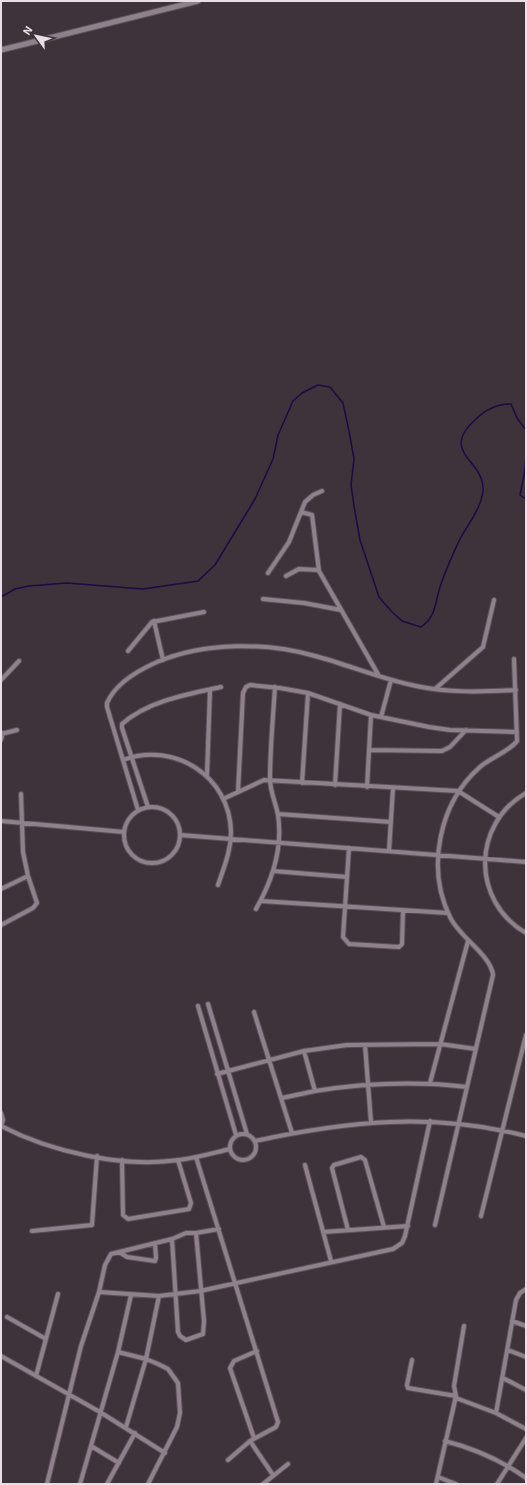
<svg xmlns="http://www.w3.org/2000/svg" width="527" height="1485" font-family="'Exo 2',sans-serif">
<rect width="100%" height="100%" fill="#3e323b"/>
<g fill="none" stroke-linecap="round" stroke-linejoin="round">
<path stroke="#1c0a47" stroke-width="1.5" d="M526,454L525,470L520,495L526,499
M1,597L15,589L29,586L67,583L143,589L198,581L215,565L255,499L273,459L278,435L293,401L302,393L318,385L330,387L343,403L349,431L354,459L351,485L354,506L360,540L379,597L392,612L402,621L421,627C436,617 435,603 440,587C445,571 453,554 460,539C468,524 482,507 483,490C485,460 438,453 476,419C486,409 497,404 511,404L517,418L526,430"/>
<g stroke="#5b5159" stroke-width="6">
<path id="minor" d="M301,512L312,515L319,571L379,676
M268,573L289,542L305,502L313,495L322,491
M286,576L299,569L318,570
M263,599L304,603L341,610
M154,621L163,660
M128,651L152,622L204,612
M1,680L19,661
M435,689L483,647L494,600
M381,717L391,680
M1,734L17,730
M1,740L3,733
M369,750L442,751L450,747L466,730
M123,760C174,741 230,776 231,832C231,851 224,867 218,885
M207,775L210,690
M302,783L308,693
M335,785L340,704
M367,787L371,715
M238,792L243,693L246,687L250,685L280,688L308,693L371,715L429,727L450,730L517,732
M526,793C472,824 471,901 526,933
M223,799L264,780L458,791L499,817
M124 835a28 28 0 1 1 56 0a28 28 0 1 1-56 0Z
M148,807L122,728V724C148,701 188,694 221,687
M138,810L107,707V703C115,684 139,670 157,662C205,642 265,642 315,656C349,665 381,679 416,686C449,693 482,692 516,690
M278,814L391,822
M1,821L124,832
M180,835L526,862
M349,848L343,937L349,944L399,947L402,944L403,911
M389,851L393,788
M273,871L347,877
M1,889L28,876
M261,901L448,913
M256,909C272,881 283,848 278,815C276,803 270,792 270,779C270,749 273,718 275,687
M1,925L33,908L37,903L28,876L23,852L21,794
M208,1004L247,1134
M198,1006L236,1135
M254,1012L292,1133
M365,1045L371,1122
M304,1051L315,1091C366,1083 416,1081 467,1087
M217,1074L304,1051L347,1045L440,1044L476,1049
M430,1083L468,941
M282,1098L315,1091
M1,1113L3,1120L1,1126
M1,1126C51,1152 122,1168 179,1160C196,1158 213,1153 230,1149
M230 1147a13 13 0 1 1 26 0a13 13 0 1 1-26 0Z
M255,1141C348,1121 433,1112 526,1136
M196,1157L278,1422L276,1427L250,1441L228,1460
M122,1160L123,1215L128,1219L189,1209L191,1203L178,1160
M305,1165L331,1261
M481,1216L526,1035
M435,1225L493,975C491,955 460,938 450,917C426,868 439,803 480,767C490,758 510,751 517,741L514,659
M348,1230L332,1168L334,1165L361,1157L365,1160L384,1227
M32,1231L92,1225L97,1156
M323,1232L408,1226
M196,1233L219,1229
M119,1252L127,1257L155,1261L156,1258L155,1243
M99,1292L159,1296L200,1291L393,1249L402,1243L405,1236L430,1121
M7,1317L46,1339
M512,1321L526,1326
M508,1350L526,1357
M118,1352L146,1359L158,1364L168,1369L178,1383L180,1413L177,1427L148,1484
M1,1356L100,1412L165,1453
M412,1360L407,1385L408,1388L456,1396
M36,1376L58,1294
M503,1378L526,1390
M456,1398L496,1413L526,1429
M496,1413L516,1300L520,1293L526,1289
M126,1427L146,1359L159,1296
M254,1438L230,1368L234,1361L257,1351
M250,1441L273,1475
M445,1441C476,1449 501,1460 526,1478
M91,1446L119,1463
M438,1477L456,1484
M47,1484L81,1346L99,1292L105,1265L111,1254L172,1239L186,1233H196L204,1321L203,1334L186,1340L180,1336L178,1332L172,1239
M80,1484L118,1352L131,1295
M107,1484L135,1433
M263,1484L288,1464
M436,1484L456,1396L454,1386L464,1326
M497,1484L526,1438"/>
</g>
<g stroke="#5b5159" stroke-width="7">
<path id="tertiary" d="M1,50L198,1"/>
</g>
<use href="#minor" stroke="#8f818c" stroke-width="4"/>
<use href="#tertiary" stroke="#8f818c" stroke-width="5"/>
</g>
<rect width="527" height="1485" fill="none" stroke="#e7dfe5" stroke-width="4"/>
<g transform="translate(36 36) rotate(303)" stroke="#3e323b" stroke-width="3" paint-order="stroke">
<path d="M0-3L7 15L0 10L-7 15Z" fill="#e7dfe5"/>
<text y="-6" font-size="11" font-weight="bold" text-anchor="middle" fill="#e7dfe5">N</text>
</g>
</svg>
